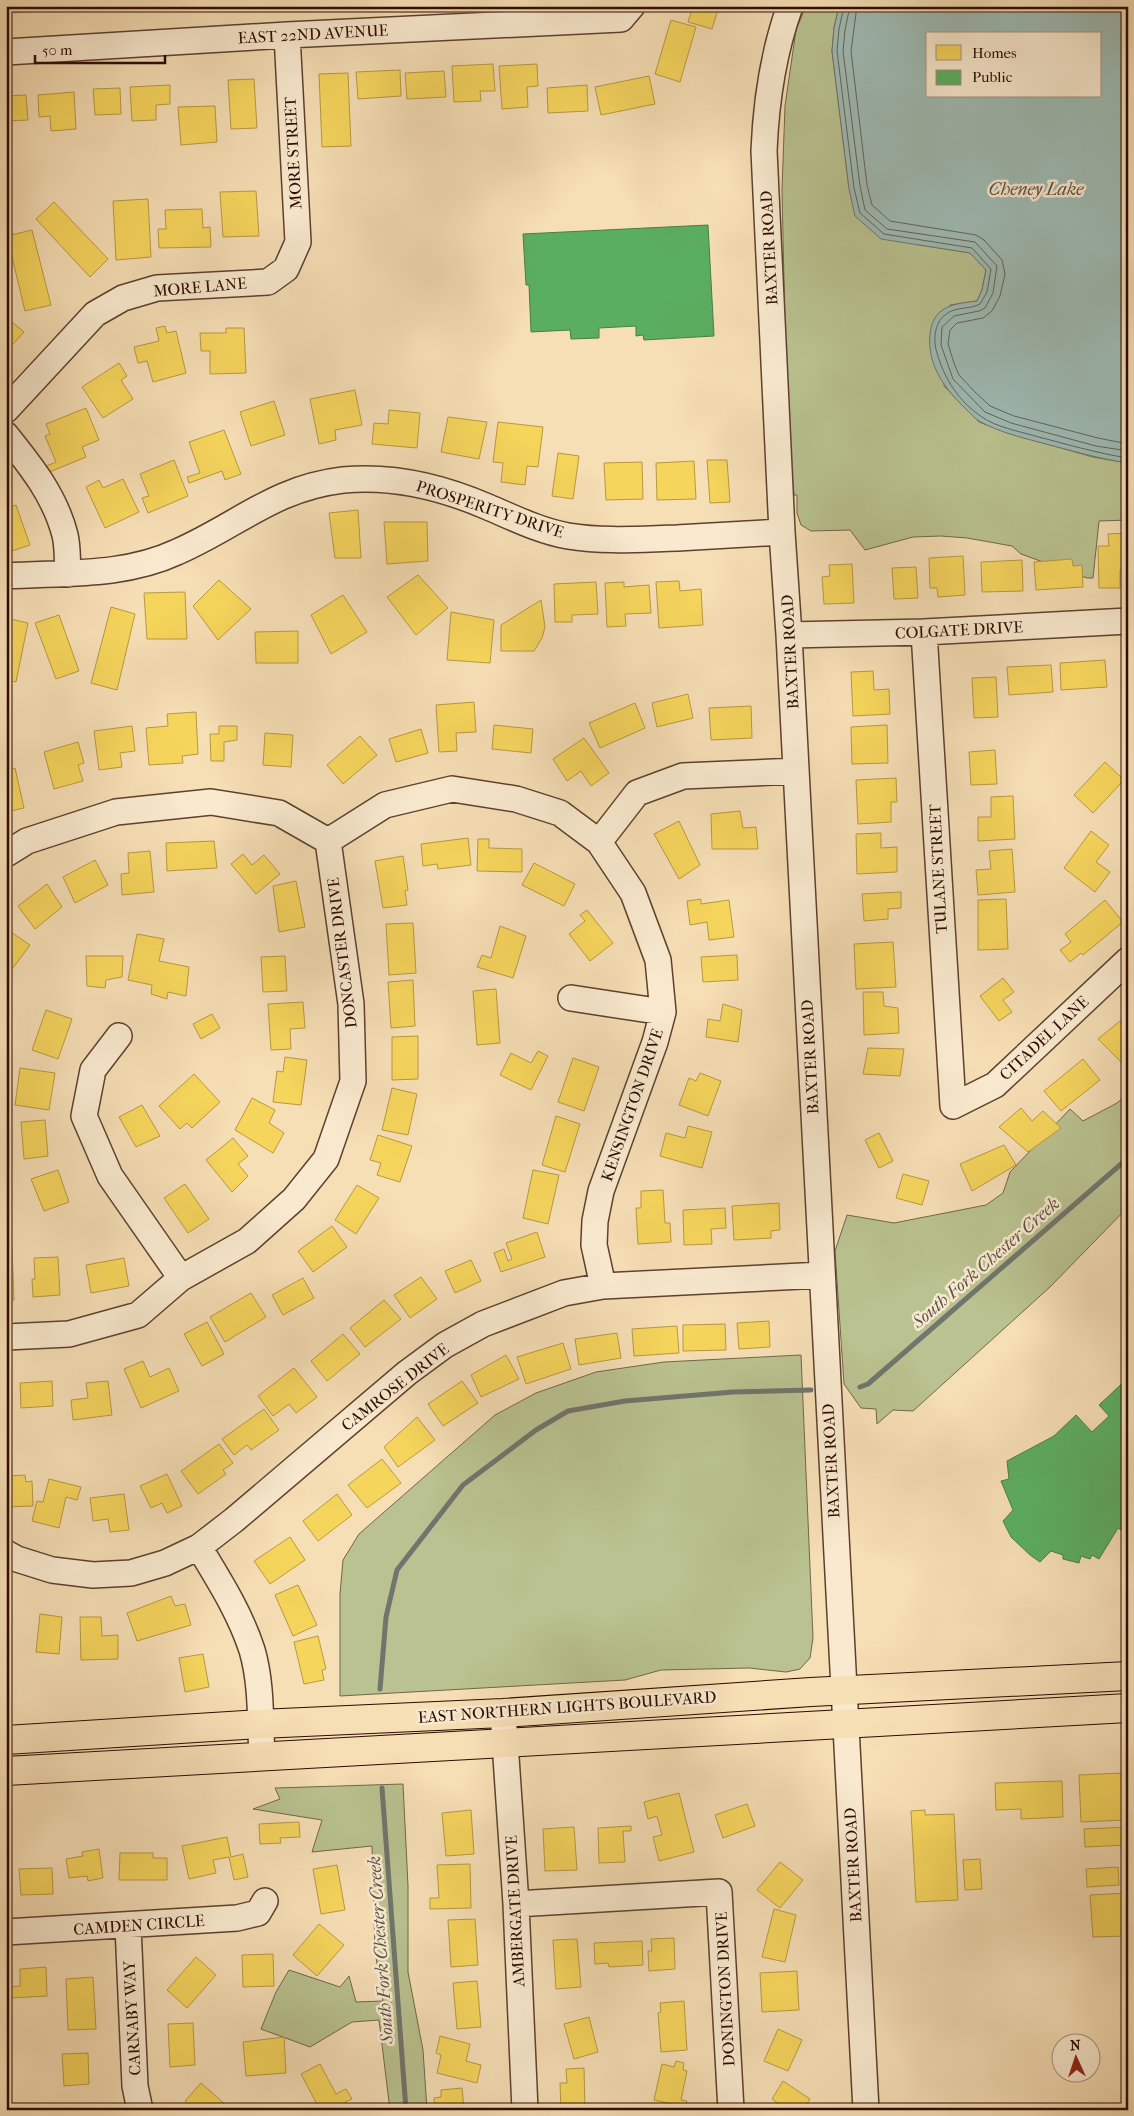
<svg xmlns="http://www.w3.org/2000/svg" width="1134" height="2116" font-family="'IM FELL French Canon',serif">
<rect width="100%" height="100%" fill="#f6deb5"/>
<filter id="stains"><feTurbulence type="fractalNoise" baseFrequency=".004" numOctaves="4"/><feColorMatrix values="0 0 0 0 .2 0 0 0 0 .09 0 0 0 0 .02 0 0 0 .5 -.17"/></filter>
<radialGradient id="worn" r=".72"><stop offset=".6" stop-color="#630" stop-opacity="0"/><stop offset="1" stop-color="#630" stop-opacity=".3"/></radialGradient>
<path fill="#b9c290" stroke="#726649" d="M806,6H839L834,28L832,51L849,188L914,244L971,253L986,270L982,290L977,301L950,305L944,386L979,422L1008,433L1093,457L1128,463V520L1099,521L1093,578H1087L1021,554L1012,546L967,538L941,536L913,537L865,550L850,530L811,531L801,525L797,513V495H794L787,419L782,190L785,106L796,30Z
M1128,1094V1207L1050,1287L913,1411L893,1410L877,1424L876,1409L861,1408L844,1384L835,1251L847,1215L894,1223L986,1205L1003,1193L1010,1172L1070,1109L1083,1121L1117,1103Z
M801,1355L813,1638L810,1658L800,1669L786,1672L749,1668L661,1670L625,1680L340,1696V1594L343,1560L359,1534L495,1415L536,1393L596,1372L664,1362Z
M403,1784L408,1886V1972L423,2050L427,2110H390L379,2020L352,2022L310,2047L261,2029L276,1992L289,1970L340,1987L349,1976L356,2002L383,2001L375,1951L372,1846L312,1852L322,1820L253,1809L280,1799L275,1788Z"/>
<path fill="#9ebbb4" stroke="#70756d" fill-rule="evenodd" d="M839,6H1128V463C1100,459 1073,451 1046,444C1024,438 1001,433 981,422C976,420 971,414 967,410C945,389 927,366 930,334C933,306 953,304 977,301L982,290L986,270L970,253L881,239L855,216L849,189L832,51L834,28ZM928,34H1100V96H928Z"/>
<path fill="#f6d55c" stroke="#b99841" d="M13,6H56V10L14,13Z
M60,6H102L103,9L60,11Z
M693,6H719L712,29L688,22Z
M671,20L696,27L680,82L655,74Z
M493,64L495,91H480L481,101L454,102L452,66Z
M537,64L538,86L527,87L528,107L502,109L499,66Z
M400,70L401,96L358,99L356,72Z
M444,71L446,97L407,99L405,73Z
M348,73L351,146L322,147L319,74Z
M649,76L655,104L601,115L595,87Z
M254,79L257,128L231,129L228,80Z
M170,85V104L156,105V120L132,121L130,87Z
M587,85L588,111L548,113L547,88Z
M120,88L121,114L95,115L93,89Z
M74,92L76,129L51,131L50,116L39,117L38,95Z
M26,95L28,120L6,121V96Z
M215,106L217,142L181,145L178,107Z
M256,191L259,236L223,237L220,192Z
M148,199L151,257L116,260L113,201Z
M54,202L108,259L90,277L36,219Z
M202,209L203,228L210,227L211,247L159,248L158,229H166L165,210Z
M32,230L51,305L25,311L7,236Z
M6,317L24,332L6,352Z
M165,326L167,333L176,331L186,373L153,382L147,361L138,363L134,347L159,341L156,328Z
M226,328H244L246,373L210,374V351H201L200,333H226Z
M119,363L127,376L121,380L133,399L103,418L82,387Z
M355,390L362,425L335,430L336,440L319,444L310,399Z
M274,401L285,435L251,446L240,412Z
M86,408L99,440L82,447L86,457L47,473L44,467L56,462L45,436L50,434L46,424Z
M389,410L420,413L417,448L372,444L374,423L388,424Z
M448,417L487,422L479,459L441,452Z
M498,422L543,427L538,467L527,466L525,485L501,482L503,463L493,462Z
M224,430L241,474L225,480L222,471L189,483L187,477L200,473L189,442Z
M558,453L579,456L573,499L552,496Z
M174,460L188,496L148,513L142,498L149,496L140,474Z
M707,460H727L730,502L710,503Z
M694,461L696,499L657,500L656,463Z
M642,462L643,499L606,500L604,463Z
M123,479L139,512L105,528L86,487L99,480L103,488Z
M16,505L30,545L6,553V509Z
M358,510L361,558H335L329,513Z
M384,522H427L428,561L387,564Z
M1128,533V570H1120V588H1099L1098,546H1109L1108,534Z
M963,556L965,595L938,597L937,588H930L929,558Z
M1072,559L1073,566L1082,565L1083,587L1036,590L1034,562Z
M1022,560L1023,591L982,592L981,562Z
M852,564L854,603L824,604L822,577L830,576L829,565Z
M916,567L918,598L894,599L892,568Z
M418,575L448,608L416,635L387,597Z
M219,580L251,609L218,640L193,606Z
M679,581L680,591L701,589L703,625L659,628L656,582Z
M596,582L598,614L572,615V622H555L554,584Z
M624,582V587L649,585L651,613L625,614L626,626L607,627L605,583Z
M185,592L187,639H147L144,593Z
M343,595L367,632L331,654L311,615Z
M541,600L545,627L542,638L534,651H501V625Z
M111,607L135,614L117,690L91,683Z
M451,612L494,620L490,663L447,660Z
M59,615L79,671L56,679L35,623Z
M6,618L28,623L16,682L6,680Z
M298,631V663H256L255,632Z
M1105,660L1107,687L1061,690L1060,663Z
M1051,665L1053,692L1009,695L1007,667Z
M873,671L874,690L889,689L890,714L853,716L851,672Z
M996,677L998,717L974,718L972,678Z
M1128,678V704H1123L1122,679Z
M688,694L693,718L657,727L652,703Z
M474,702L476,732L456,733L457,751L439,752L436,705Z
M635,703L645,728L600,748L589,723Z
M751,706L752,738L711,740L709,708Z
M196,712L198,754L182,756L183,763L149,765L146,728L168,726L167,714Z
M494,725L533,729L531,753L492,749Z
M887,725L888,763L852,764L851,727Z
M132,726L135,751L120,753L122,767L99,770L94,731Z
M219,726H237V740L224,742V761H211L210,734H219Z
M421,729L428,753L396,762L389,739Z
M265,733L293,735L291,767L263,765Z
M360,736L377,755L343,784L327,765Z
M584,738L609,773L591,786L581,771L567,781L553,759Z
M78,742L84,763L78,765L83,781L54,789L44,752Z
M995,750L997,784L971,785L969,752Z
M1105,762L1124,780L1093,813L1074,795Z
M15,768L24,808L6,812V771Z
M896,778L897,802H891V822L858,824L856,780Z
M1013,796L1015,839L978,841V817H991V797Z
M740,811L743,828L756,827L758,849H712L711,814Z
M679,821L700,865L679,879L654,834Z
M1091,831L1109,845L1096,862L1110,872L1095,892L1064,868Z
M881,833V848L897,847V872L857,874L856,834Z
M468,838L471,865L438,869L437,864L423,866L421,844Z
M478,839H489V848L522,849V872L477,871Z
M214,841L217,868L167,871L166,843Z
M1012,849L1015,892L978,895L976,870L991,869L989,851Z
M150,851L154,892L122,895L121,874L129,873L128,853Z
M243,854L252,865L264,855L280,874L256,894L231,864Z
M403,856L408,890L405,891L407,905L383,908L375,861Z
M95,860L108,885L75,903L63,877Z
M534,863L575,884L564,906L522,885Z
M296,881L305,927L279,932L273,886Z
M47,884L62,907L35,929L18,906Z
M901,892V908L888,909V919L864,921L862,894Z
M701,899V904L729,900L734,937L709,940L707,922L690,925L687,901Z
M1006,899L1008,949L978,950V900Z
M1105,900L1123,922L1083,955L1081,953L1070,962L1060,950L1071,942L1065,934Z
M587,910L613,943L590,961L569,934L585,921L580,915Z
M413,923L416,973L389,975L386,924Z
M500,926L526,936L513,978L477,967L482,955L491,958Z
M11,932L30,945L7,976L6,940Z
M137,934L164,939L159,961L189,967L186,996L168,992L167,999L151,994L152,985L128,980Z
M893,942L896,987L856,989L854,944Z
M737,955L738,980L703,982L701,957Z
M86,956H123L122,977L106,980L105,988L87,986Z
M285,956L287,991L263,992L261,957Z
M1003,978L1014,992L1003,1000L1012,1012L999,1021L980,996Z
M413,980L415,1026L391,1028L388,982Z
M496,989L500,1043L477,1045L473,991Z
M863,992H883L884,1006L898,1008L899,1033L864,1035Z
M303,1002L305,1028L290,1029L291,1049L271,1050L268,1004Z
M723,1004L742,1010L738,1042L706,1037L708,1019L720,1021Z
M46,1010L72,1019L58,1059L32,1050Z
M212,1014L220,1028L201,1039L193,1024Z
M1120,1021L1128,1031V1069L1098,1039Z
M418,1036V1079L392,1080V1037Z
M868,1048L904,1049L900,1076L863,1074Z
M538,1051L548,1056L531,1090L500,1075L511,1053L531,1063Z
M285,1057L307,1060L301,1105L273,1102L277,1071L283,1072Z
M573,1058L599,1067L584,1111L558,1102Z
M1083,1059L1100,1080L1061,1111L1044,1091Z
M20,1068L55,1073L49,1110L15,1105Z
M700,1073L721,1081L708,1116L679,1105L689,1078L696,1081Z
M194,1074L220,1102L192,1128L187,1123L180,1129L159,1106Z
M392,1088L417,1094L408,1135L382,1130Z
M252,1098L275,1110L269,1123L284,1133L273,1153L235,1130Z
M142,1105L160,1136L136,1147L119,1117Z
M1021,1108L1032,1121L1043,1111L1061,1128L1028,1152L999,1127Z
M556,1116L580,1124L565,1172L542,1165Z
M45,1120L48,1156L24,1159L21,1122Z
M688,1126L712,1132L702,1168L660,1156L666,1133L685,1138Z
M879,1133L893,1161L879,1168L865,1140Z
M378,1135L412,1146L400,1182L377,1175L381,1163L370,1160Z
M233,1138L248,1156L238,1164L248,1176L232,1192L206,1160Z
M1004,1145L1016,1165L972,1191L960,1164Z
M58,1170L69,1202L44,1211L31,1179Z
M533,1170L559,1175L548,1224L523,1218Z
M903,1174L929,1181L922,1205L896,1198Z
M185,1184L209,1219L188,1233L164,1198Z
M357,1185L379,1198L356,1234L335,1220Z
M663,1190L665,1223H670L671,1242L638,1244L636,1208H641V1191Z
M779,1203L780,1230L771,1231V1238L734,1240L732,1206Z
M725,1208L726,1228L711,1229L712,1244L684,1245L683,1210Z
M332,1226L347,1247L313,1272L298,1251Z
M537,1232L545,1257L501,1272L494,1253L504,1249L508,1261L512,1259L506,1243Z
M6,1247H12L14,1300L6,1301Z
M58,1257L60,1295L33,1297L32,1279H35L34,1258Z
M124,1258L129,1286L91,1293L86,1265Z
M471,1260L481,1281L455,1293L445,1271Z
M421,1277L437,1299L410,1318L394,1295Z
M303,1278L314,1298L283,1315L272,1295Z
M251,1293L266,1317L225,1342L210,1317Z
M384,1300L401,1319L365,1347L350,1328Z
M769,1321L770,1347L739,1349L737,1323Z
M207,1322L224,1354L202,1366L184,1334Z
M725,1324L726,1350L683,1351V1325Z
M677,1326L679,1353L634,1356L632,1329Z
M617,1333L621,1358L579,1365L575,1339Z
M343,1334L360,1354L327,1381L311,1361Z
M563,1343L571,1369L526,1384L517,1357Z
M506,1355L519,1379L481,1397L471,1375Z
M143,1361L150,1377L169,1368L179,1391L141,1408L124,1369Z
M294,1368L317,1397L296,1413L289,1404L273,1416L258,1396Z
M52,1381L53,1406L21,1408L20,1383Z
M108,1381L112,1415L73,1420L71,1400L88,1398L86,1383Z
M462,1381L478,1403L443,1426L428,1404Z
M264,1409L279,1430L251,1450L247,1445L234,1455L222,1439Z
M417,1417L435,1440L398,1467L384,1447Z
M219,1444L233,1463L223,1470L226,1474L198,1494L181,1471Z
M382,1459L401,1483L367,1508L348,1485Z
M167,1474L182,1506L167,1513L162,1503L151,1508L140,1486Z
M25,1475L26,1482L32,1481L33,1506L6,1507V1476Z
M49,1479L81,1487L77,1500L66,1497L59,1528L32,1521L37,1501L43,1502Z
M124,1494L129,1530L110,1532L108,1519L93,1521L90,1498Z
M337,1494L352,1515L318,1541L303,1521Z
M290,1537L305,1560L270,1584L254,1561Z
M298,1585L317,1625L293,1636L275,1595Z
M171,1596L175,1606L185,1604L191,1625L137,1641L127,1613Z
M40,1614L62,1617L59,1654L36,1652Z
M80,1617H101L102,1636L118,1635V1659L81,1660Z
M318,1636L326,1669L322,1670L324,1680L304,1684L294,1642Z
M203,1654L209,1687L185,1692L179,1658Z
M1123,1773L1125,1820L1081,1822L1079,1775Z
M1062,1781L1063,1817L1021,1819V1809L996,1810L995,1783Z
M679,1793L694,1852L659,1861L653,1837L662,1835L657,1816L648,1819L644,1802Z
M747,1804L755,1826L723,1838L715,1815Z
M471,1810L474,1854L446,1856L442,1813Z
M925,1810V1815L954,1814L958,1900L916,1902L911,1811Z
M299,1822L300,1837L280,1838L281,1843L260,1844L259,1824Z
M631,1826V1831H623L625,1862L599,1863L598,1828Z
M574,1827L577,1870L545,1871L543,1829Z
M1128,1827V1845L1085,1847L1084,1829Z
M227,1837L231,1857L243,1854L248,1877L234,1880L229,1857L213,1860L216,1873L189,1879L182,1846Z
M99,1849L103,1878L88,1881L87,1876L69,1878L66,1859L83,1856L82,1852Z
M120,1853H153V1858H167V1880H119Z
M980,1859L982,1889L965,1890L963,1860Z
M780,1862L803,1880L780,1908L757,1890Z
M470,1864L471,1908L430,1909V1898H439L437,1865Z
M337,1865L345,1910L321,1914L313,1869Z
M1118,1867L1119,1885L1087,1887L1086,1869Z
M1125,1867H1128V1885H1126Z
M52,1868L53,1894L21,1895L19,1869Z
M1128,1893V1936L1093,1937L1090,1895Z
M774,1909L796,1915L785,1962L762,1957Z
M475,1919L478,1965L451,1967L448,1920Z
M319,1924L344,1945L317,1976L293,1955Z
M674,1938L675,1969L649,1971L648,1951H652L651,1939Z
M577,1939L581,1987L556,1989L553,1940Z
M642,1941L643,1965L609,1967L608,1963L595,1964L594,1943Z
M273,1954L274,1986L243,1987L242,1955Z
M196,1957L216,1975L187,2008L167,1990Z
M46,1967L47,1996L9,1998L8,1987L20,1986V1969Z
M797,1971L799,2010L762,2012L760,1973Z
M93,1977L96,2029L68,2030L66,1979Z
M477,1981L481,2027L457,2029L453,1983Z
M684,2001L687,2050L661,2052L658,2013L661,2012L660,2003Z
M589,2017L598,2052L574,2059L564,2024Z
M193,2023L195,2065L170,2067L168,2024Z
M778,2029L802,2040L788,2071L764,2061Z
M440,2036L470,2044L466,2061L481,2065L477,2083L437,2073L441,2055L436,2053Z
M284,2037L286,2073L246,2076L243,2042Z
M88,2053L89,2084L64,2086L62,2054Z
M676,2061L684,2063L683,2070L687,2071L681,2100L687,2101L685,2107L654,2100L662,2064L674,2067Z
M320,2064L336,2094L346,2089L352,2099L345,2102L348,2109L320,2110L301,2074Z
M584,2068L585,2110H561L560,2083H567L566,2069Z
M783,2081L810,2099L803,2110H788L772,2099Z
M201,2083L226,2105L222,2110H195L185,2101Z
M462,2088L464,2110H435L434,2098L441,2097V2090Z"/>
<path fill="#5aae61" stroke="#4c7d44" d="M708,225L714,336L644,340L643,335L636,336V326L599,328V338L571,339L570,330L531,332L529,285H526L523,234Z
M1128,1378V1534L1118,1528L1099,1559L1092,1555L1090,1559L1081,1556L1079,1563L1063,1559V1555L1051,1551L1040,1562L1030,1555L1011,1537L1003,1521L1013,1510L1001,1481L1009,1479L1007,1461L1054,1436L1076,1415L1092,1432L1109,1416L1099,1405Z"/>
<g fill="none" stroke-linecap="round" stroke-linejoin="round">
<path stroke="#65635b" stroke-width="1" d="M844,6L839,29L837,51L854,188L860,213L884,234L972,248L991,269L987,292L980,304C969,310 955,306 945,315C934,324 933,340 937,353C944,378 959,402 982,417C996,427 1018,431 1035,436C1066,444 1096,453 1128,458
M850,6L845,30L843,51L860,186L865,210L887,229L975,242L997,266L993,293L985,308L979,311L954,316L942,327L941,345L953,379L985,412L1011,423L1096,446L1128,451
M857,6L851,51L867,185L872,205L890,221L976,235L984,240L1002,260L1005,274L1000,296L992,311L983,318L957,323L950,330L948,344L954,363L959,375L975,392L990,406L1014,416L1098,438L1128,444"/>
<path stroke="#70756d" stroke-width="5" d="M860,1387L868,1384L1128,1158
M380,1689L386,1617L397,1570L463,1485L536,1430L568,1411L625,1401L733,1392L811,1390
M382,1788L406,2110"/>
<g stroke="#5e402f" stroke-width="28">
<path id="minor" d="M790,6C773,53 766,102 764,151L782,532L789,635L866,2110
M6,52L287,35L621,19L632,6
M6,410L95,314L123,298L157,288L268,282L286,269L298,242L287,35
M6,435C31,466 55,496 65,535C68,547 67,561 68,574
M6,576C64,572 123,577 177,552C237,526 274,488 343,480C394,475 442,487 488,507C514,518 540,531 568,536C605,542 640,539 677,538C712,536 747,534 782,532
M924,632L953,1106L995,1085L1128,960
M789,635L924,632L1128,621
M328,841L385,805L452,789L516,799L560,813L599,842L633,893L658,960L663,1012L655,1042L601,1191L595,1221L594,1245L603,1286
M599,842L637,793L683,776L796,771
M6,854L27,841L116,812L211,802L279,813L328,841
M571,998L663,1012
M119,1036L93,1070L84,1116L110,1176L181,1278
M6,1337L69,1334L138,1315L181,1278L247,1241L294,1199L326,1159L353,1081L351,1004L328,841
M199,1547C219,1580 240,1613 252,1650C262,1684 260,1722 262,1757
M6,1553L17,1559L52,1570L93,1575L131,1573L165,1563L199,1547L234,1520L407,1373L445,1345L483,1324L564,1293L603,1286L822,1275
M503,1713L516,1904L525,2110
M516,1904L719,1892L731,2110
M128,1926L135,2086L140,2110
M6,1932L237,1918L258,1913L265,1901"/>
</g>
<g stroke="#2c0b02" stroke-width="30">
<path id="major" d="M6,1740L260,1724L503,1713L811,1692L1128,1676
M6,1771L1128,1708"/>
</g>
<use href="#minor" stroke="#f9eacf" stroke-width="25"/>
<use href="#major" stroke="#f6deb5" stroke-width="28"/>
</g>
<g text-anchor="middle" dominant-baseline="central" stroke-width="5" stroke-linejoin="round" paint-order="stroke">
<g font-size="16" fill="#2c0b02" stroke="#f9eacf">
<text transform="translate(313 34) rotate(-3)">EAST 22ND AVENUE</text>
<text transform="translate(293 153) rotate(-93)">MORE STREET</text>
<text transform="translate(769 248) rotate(-93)">BAXTER ROAD</text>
<text transform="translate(200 287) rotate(-5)">MORE LANE</text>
<text transform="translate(490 509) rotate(18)">PROSPERITY DRIVE</text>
<text transform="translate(959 630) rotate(-3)">COLGATE DRIVE</text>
<text transform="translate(790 652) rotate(-93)">BAXTER ROAD</text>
<text transform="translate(938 869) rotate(-93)">TULANE STREET</text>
<text transform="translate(342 953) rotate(-97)">DONCASTER DRIVE</text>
<text transform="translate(1044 1038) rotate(-43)">CITADEL LANE</text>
<text transform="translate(810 1057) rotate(-93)">BAXTER ROAD</text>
<text transform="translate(632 1105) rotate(-71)">KENSINGTON DRIVE</text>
<text transform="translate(395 1387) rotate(-38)">CAMROSE DRIVE</text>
<text transform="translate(831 1461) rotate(-93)">BAXTER ROAD</text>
<text transform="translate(567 1707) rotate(-4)">EAST NORTHERN LIGHTS BOULEVARD</text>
<text transform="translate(853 1865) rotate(-93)">BAXTER ROAD</text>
<text transform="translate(515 1911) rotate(-93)">AMBERGATE DRIVE</text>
<text transform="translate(139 1925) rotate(-4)">CAMDEN CIRCLE</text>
<text transform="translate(725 1989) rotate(-93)">DONINGTON DRIVE</text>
<text transform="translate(132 2018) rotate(-93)">CARNABY WAY</text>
</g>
<g font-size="18" font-style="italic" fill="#5a5149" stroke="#f9eacf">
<text x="1036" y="189">Cheney Lake</text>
<text transform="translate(986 1263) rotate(-41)">South Fork Chester Creek</text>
<text transform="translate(381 1950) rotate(-94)">South Fork Chester Creek</text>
</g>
</g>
<rect width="1134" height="2116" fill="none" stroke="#f6deb5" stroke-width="25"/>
<rect x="8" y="8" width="1119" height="2101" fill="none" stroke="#2c0b02" stroke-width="2.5"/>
<rect x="12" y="12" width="1109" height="2091" fill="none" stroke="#2c0b02"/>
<rect x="926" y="32" width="175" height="65" fill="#f9eacf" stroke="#a7917d"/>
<rect x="936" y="45" width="25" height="15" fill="#f6d55c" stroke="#a7917d"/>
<text x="972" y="58" font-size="15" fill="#2c0b02">Homes</text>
<rect x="936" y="70" width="25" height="15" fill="#5aae61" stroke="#a7917d"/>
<text x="972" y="82" font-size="15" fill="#2c0b02">Public</text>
<g transform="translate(1076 2058) rotate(357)"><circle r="24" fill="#f9eacf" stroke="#a7917d"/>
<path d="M0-4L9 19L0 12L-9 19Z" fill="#8f2418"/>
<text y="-8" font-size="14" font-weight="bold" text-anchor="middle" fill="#2c0b02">N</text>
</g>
<path d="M35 55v8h130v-8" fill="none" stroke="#2c0b02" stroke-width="2.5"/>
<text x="42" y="55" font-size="15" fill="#2c0b02" stroke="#f9eacf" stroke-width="4" paint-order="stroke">50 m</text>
<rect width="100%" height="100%" filter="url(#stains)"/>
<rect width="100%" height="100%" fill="url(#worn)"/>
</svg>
